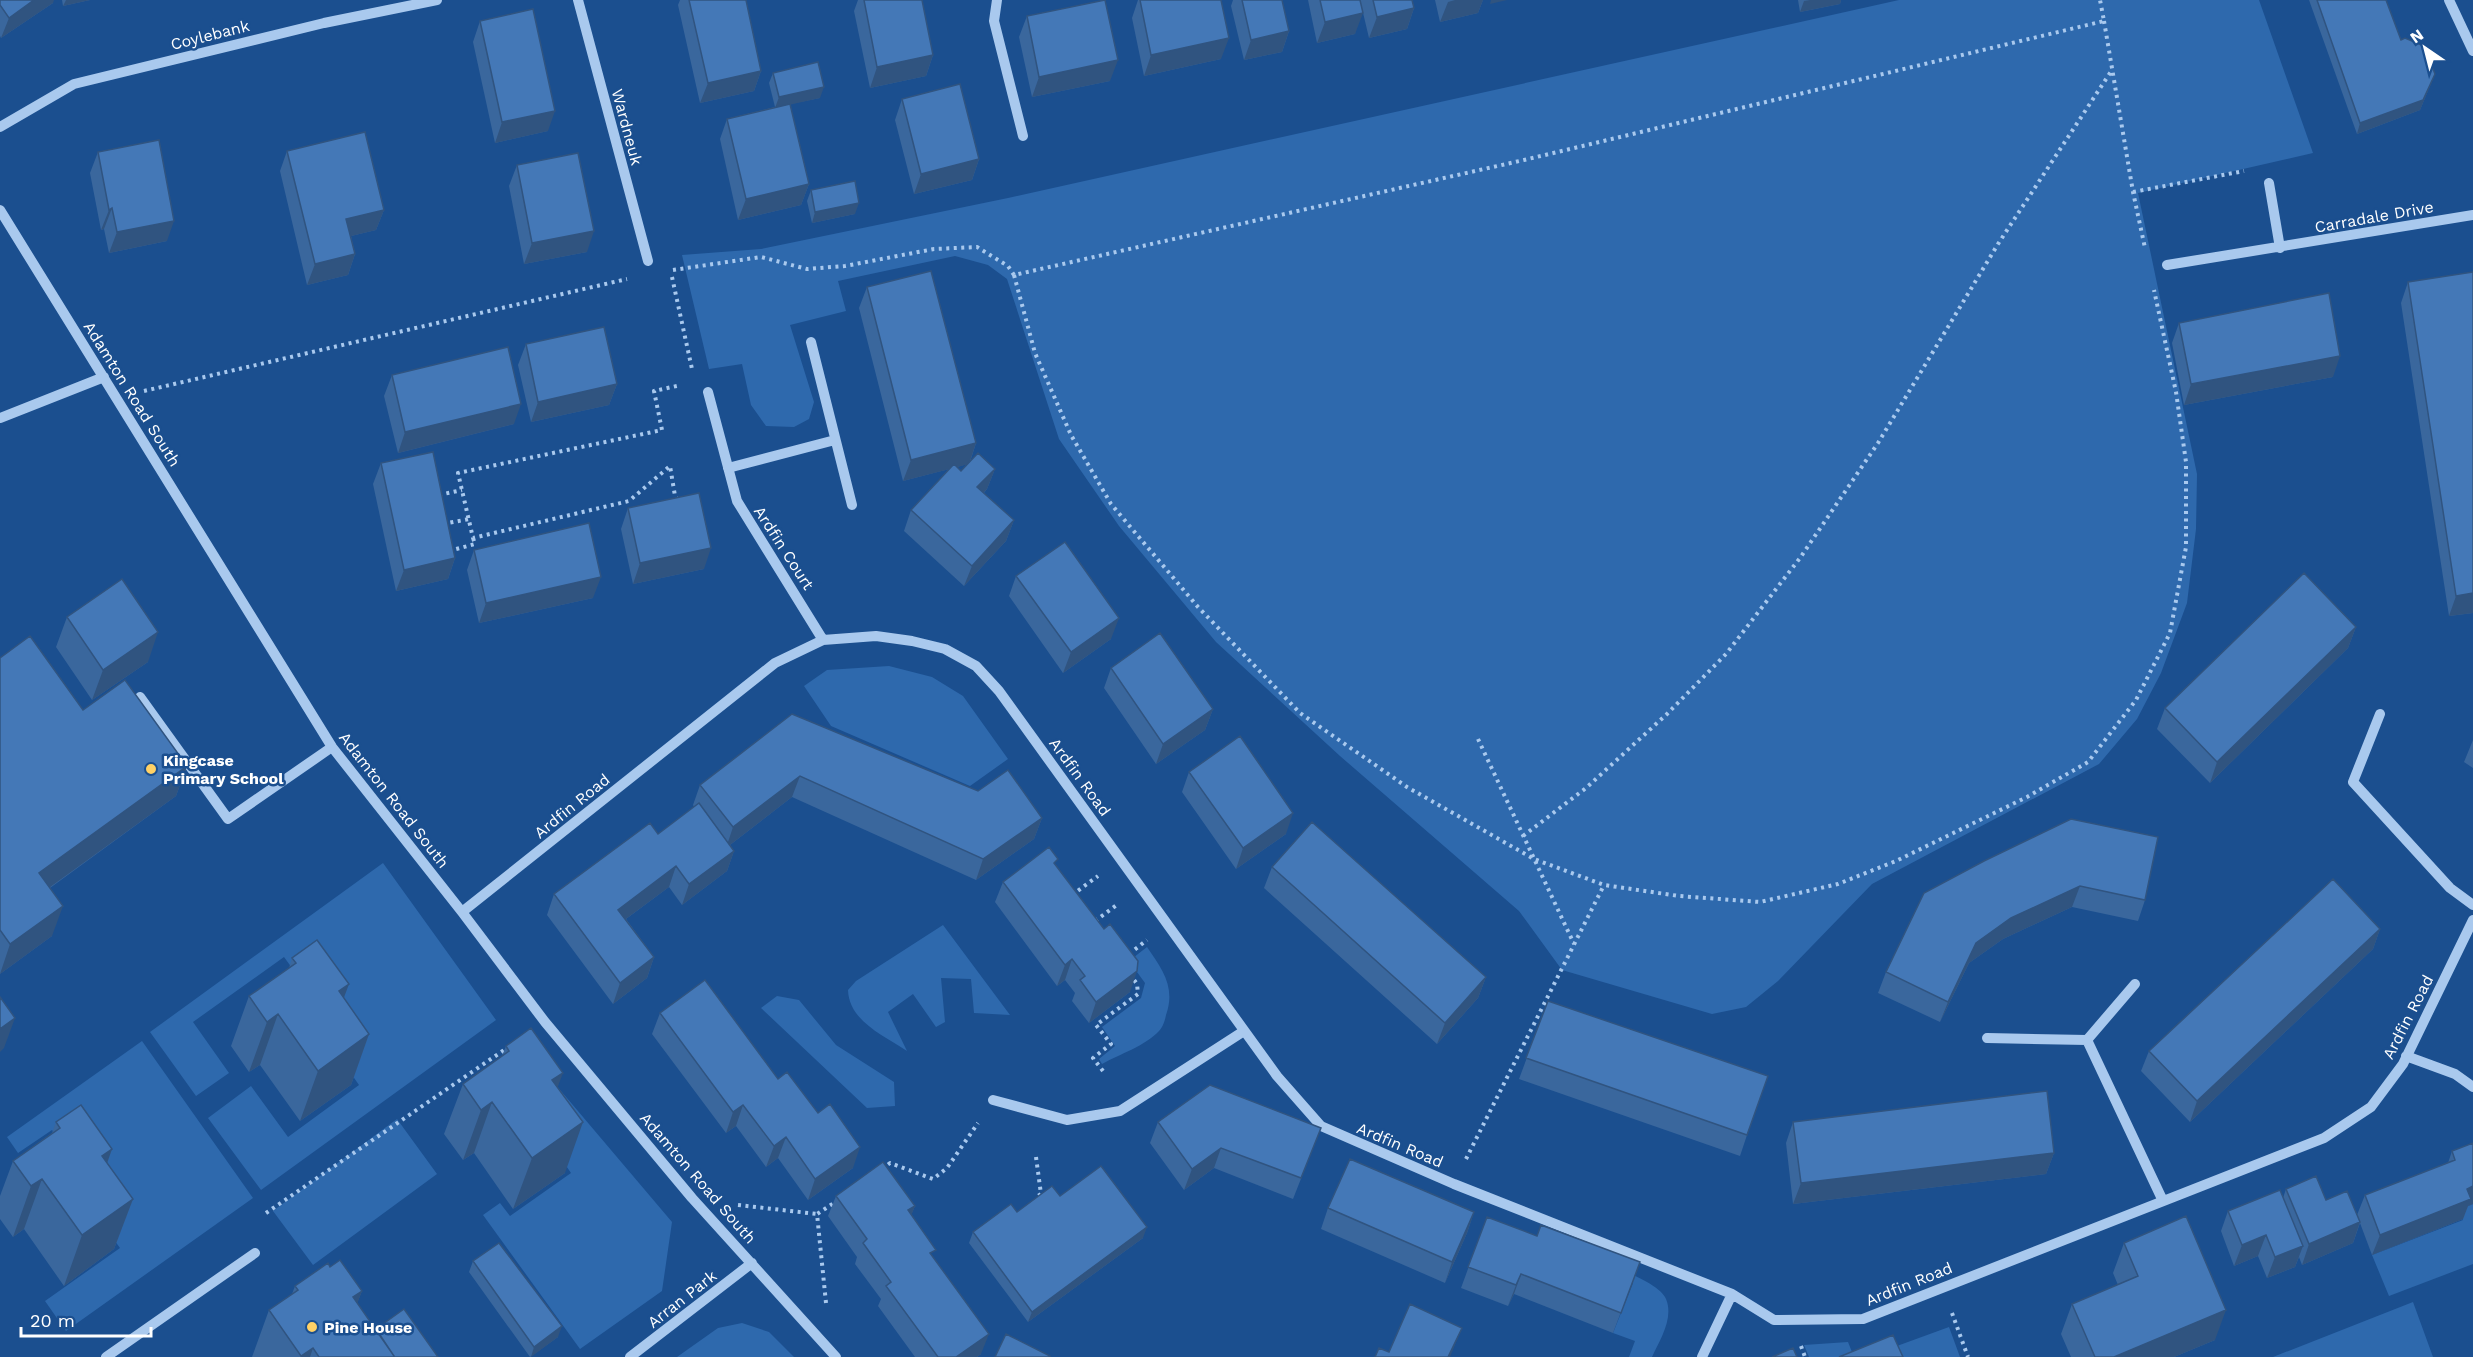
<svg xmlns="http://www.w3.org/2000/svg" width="2473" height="1357" font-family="'Work Sans',sans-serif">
<rect width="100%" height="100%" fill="#1b4f8f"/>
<path fill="#2e69ad" d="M1899,0H2259L2313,153L2138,193L2197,474L2196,529L2187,603L2161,673L2137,719L2099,764L1872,884L1778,981L1746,1007L1712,1014L1562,970L1519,911L1340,756L1216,642L1119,526L1059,439L1007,279L988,265L955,256L838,281L846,311L790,325L814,402L809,419L794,427L766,426L751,405L742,364L709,369L682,255L761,249L1008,198Z
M889,666L932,677L963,696L1008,759L970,786L831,726L804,686L827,670Z
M383,863L496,1020L261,1190L208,1118L251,1086L288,1137L359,1085L329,1042L340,1034L284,957L193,1022L229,1073L196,1096L150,1032Z
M943,925L1010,1015L974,1013L971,979L941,978L945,1022L936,1027L913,994L888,1012L907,1051C883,1035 849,1021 848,990L856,981Z
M1147,947C1162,969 1176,987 1166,1015C1165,1020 1163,1027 1159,1031C1145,1046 1120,1054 1102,1064L1099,1059L1115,1046L1102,1027L1141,998L1145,983L1129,961Z
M777,996L799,1000L836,1045L894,1082L895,1106L867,1108L761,1008Z
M142,1041L253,1198L66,1331L45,1301L120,1248L91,1208L102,1200L52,1130L18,1153L7,1137Z
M522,1045L672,1222L662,1291L580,1349L483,1215L500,1203L510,1216L571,1173L543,1132Z
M397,1119L437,1174L313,1265L273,1211Z
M2473,1204V1264L2389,1296L2372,1255L2463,1220L2459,1210Z
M1585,1255C1603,1263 1659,1281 1666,1299C1674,1318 1660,1340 1652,1357H1629L1635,1341L1613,1333L1633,1283Z
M2413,1302L2433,1357H2273Z
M742,1323L769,1332L794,1357H677L718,1328Z
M1949,1327L1960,1357H1889L1886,1350Z
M1848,1342L1854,1357H1809L1804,1345Z"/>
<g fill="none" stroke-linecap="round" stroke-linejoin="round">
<path stroke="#a9c9ee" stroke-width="4" stroke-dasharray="3 4.5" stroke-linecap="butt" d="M2104,21L2133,192L2145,248
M2133,192L2244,171
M673,270L761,257L807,269L845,266L934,249L977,247L1008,266L1014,275L1524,160L2104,21L2100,0
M1014,275L1035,353L1071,435L1111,504L1198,607L1300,713L1407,787L1534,859L1604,885L1679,896L1760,902L1838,884L1896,861L2027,797L2088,762L2136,700L2170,633L2186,547V462L2176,392L2154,290
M672,277L692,369
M144,391L627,279
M439,495L462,490
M678,500L675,496L670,466L629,501L473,538L458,473L662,430L654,391L681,385
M443,524L469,519
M449,551L475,544L473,538
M1478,739L1574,944
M1523,836L1586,788L1667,714L1726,654L1800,558L1878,443L1998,244L2112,70
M1072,895L1098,876
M1095,921L1118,904
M1129,954L1147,940
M1103,1071L1093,1058L1111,1044L1096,1025L1138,994L1137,984L1132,977
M1036,1157L1041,1194L1038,1196
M1466,1159L1604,885
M882,1169L890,1163L933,1179L947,1168L978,1123
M738,1205L817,1214
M266,1213L507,1048
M826,1303L817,1214L837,1201
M1952,1313L1968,1357
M1801,1346L1805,1357"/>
<path stroke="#a9c9ee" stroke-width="10" d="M578,0L648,261
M997,0L994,21L1023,136
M2449,0L2473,51
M0,127L74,84L324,23L437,0
M2269,183L2280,248
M0,210L332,747L462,912L545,1022L692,1198L836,1357
M2167,265L2473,215
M811,342L852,505
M708,392L737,501L823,640
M0,418L104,377
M728,468L835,440
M140,697L228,819L332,747
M2380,714L2353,782L2450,888L2473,905
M462,912L775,663L823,640L876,636L912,641L945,649L976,666L999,691L1277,1076L1321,1126L1454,1184L1732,1294L1774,1320L1863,1319L2324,1138L2371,1107L2403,1064L2473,920
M1987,1038L2087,1040L2163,1201
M2087,1040L2135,984
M2406,1056L2455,1074L2473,1087
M993,1100L1067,1120L1120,1111L1244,1031
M106,1357L255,1253
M630,1357L752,1263
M1702,1357L1732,1294"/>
</g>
<path fill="#3a679d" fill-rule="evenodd" d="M0,0L53,3L1,38L0,36Z
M62,0H90L63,6Z
M680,0H746L761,71L754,91L700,103L678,5Z
M858,0H922L933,55L926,76L870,88L854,11Z
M1138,0H1221V59L1144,76L1132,18Z
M1233,0H1282L1289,31L1282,52L1244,60L1231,6Z
M1308,0H1360L1355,34L1317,43Z
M1360,0H1412L1414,8L1407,29L1369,38Z
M1435,0H1483L1478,13L1440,22Z
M1798,0H1841L1840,4L1800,12Z
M2309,0H2386L2401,40L2435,74L2420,110L2357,134Z
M1027,16L1110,81L1032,97L1019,37Z
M480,21L548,131L495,143L473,42Z
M773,73L820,98L790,104L809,184L801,205L738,220L720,139L727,119L775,107L769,83Z
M902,99L979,159L972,180L914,194L895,120Z
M287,151L384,210L376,230L351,236L355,254L348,275L307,285L280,171Z
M98,152L167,241L109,253L104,229L101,230L90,173Z
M517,165L587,252L524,264L509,186Z
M811,190L855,214L812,223L807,201Z
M2473,272V613L2449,616L2401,303L2408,282Z
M867,287L976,443L970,462L995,469L987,489L984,493L1014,520L1006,541L964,586L904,531L911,510L949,469L903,481L859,308ZM967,464L961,471L957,467Z
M2179,323L2333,377L2184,405L2172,343Z
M526,344L617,384L609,405L531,422L518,365Z
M392,375L514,424L398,453L384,396Z
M381,463L455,558L448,579L396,591L373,484Z
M628,508L704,569L633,584L621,529Z
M474,550L593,598L479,623L467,570Z
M1016,576L1111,639L1063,673L1009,596Z
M67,617L148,662L92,700L56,647Z
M2356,627L2348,648L2210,783L2157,729L2165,708Z
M0,658L83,710L187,766L176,796L50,888L52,936L0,974Z
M1111,668L1213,709L1205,730L1156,764L1104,688Z
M792,714L1042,818L1034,839L976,880L792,797L730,845L734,851L727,871L682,905L669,887L626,919L654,957L647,978L613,1004L547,915L554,894L658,834L694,807L693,805L700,785Z
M2473,740V768L2464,762Z
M1189,772L1286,834L1236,869L1182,792Z
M1984,861L2145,900L2138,921L2072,907L2003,939L1969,963L1940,1022L1878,993L1886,972Z
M1056,865L1130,992L1089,1023L1072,1001L1075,993L1065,980L1057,986L995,902L1003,882Z
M1272,867L1486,977L1478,998L1437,1044L1264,888Z
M2380,929L2373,949L2190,1122L2141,1071L2149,1051Z
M292,958L344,998L369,1034L351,1085L300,1121L260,1065L249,1072L231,1046L249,996L289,968Z
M1548,1001L1747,1135L1740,1156L1519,1079Z
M660,1013L778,1079L853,1168L808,1200L778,1158L766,1167L736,1126L726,1133L652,1034Z
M506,1046L557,1087L565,1173L513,1209L474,1153L463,1160L444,1134L463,1084L502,1056Z
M56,1122L112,1149L107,1163L133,1199L114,1249L64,1286L24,1229L13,1237L0,1219V1196L13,1161L52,1133Z
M1158,1122L1321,1128L1293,1199L1214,1168L1184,1190L1150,1143Z
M1793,1122L2054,1153L2046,1174L1793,1204L1786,1143Z
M2473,1143V1204L2468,1206L2463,1219L2372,1255L2360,1223L2353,1243L2302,1265L2299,1257L2295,1267L2267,1278L2258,1256L2234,1266L2221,1231L2228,1211L2283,1198L2286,1189L2357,1215L2365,1195L2448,1163L2452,1151Z
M836,1196L915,1206L911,1215L981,1354L977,1357H915L878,1306L881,1299L855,1264L857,1257L828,1216Z
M1060,1196L1143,1238L1028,1322L969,1243L973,1232L1017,1212Z
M1328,1208L1474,1212L1467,1233L1445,1283L1321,1229Z
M1487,1217L1537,1236L1640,1262L1613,1333L1514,1294L1508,1306L1461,1288Z
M2124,1243L2215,1340L2174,1357H2071L2061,1334L2072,1304L2118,1285L2113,1273Z
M473,1261L558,1337L530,1357L469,1272Z
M330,1267L362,1291L357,1303L376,1329L438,1357H252L269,1310L292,1294L295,1286Z"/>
<path fill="#305480" d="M34,0H54L53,3L1,38L9,18Z
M66,0H90L63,6Z
M1455,0H1483L1478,13L1440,22L1448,2Z
M1491,0H1507L1490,4Z
M1810,0H1841L1840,4L1800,12L1804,1Z
M1414,8L1407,29L1369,38L1377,17Z
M1363,13L1355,34L1317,43L1325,22Z
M1289,31L1282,52L1244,60L1251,40Z
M1229,38L1221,59L1144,76L1151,55Z
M933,55L926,76L870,88L877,67Z
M1118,60L1110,81L1032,97L1039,77Z
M761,71L754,91L700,103L708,83Z
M2435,74L2420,110L2357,134L2360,123Z
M824,87L820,98L775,108L779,97Z
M555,111L548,131L495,143L502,122Z
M979,159L972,180L914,194L921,174Z
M809,184L801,205L738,220L746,199Z
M859,203L855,214L812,223L815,212Z
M112,208L104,229L101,230L109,210Z
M384,210L376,230L339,239L346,219Z
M174,221L167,241L109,253L117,232Z
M594,231L587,252L524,264L532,243Z
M355,254L348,275L307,285L315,264Z
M2340,356L2333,377L2184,405L2191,384Z
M617,384L609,405L531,422L538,402Z
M521,404L514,424L398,453L405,432Z
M976,443L969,464L903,481L911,460Z
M995,469L987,489L970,508L977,487Z
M1014,520L1006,541L964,586L972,566Z
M711,548L704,569L633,584L640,563Z
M455,558L448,579L396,591L404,570Z
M601,577L593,598L479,623L486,603Z
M2473,593V613L2449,616L2456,596Z
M1119,618L1111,639L1063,673L1071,652Z
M2356,627L2348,648L2210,783L2217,762Z
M158,632L148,662L92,700L103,670Z
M1213,709L1205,730L1156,764L1163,744Z
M187,766L176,796L28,903L39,873Z
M800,776L792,797L726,848L733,827Z
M1293,813L1286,834L1236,869L1243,848Z
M1042,818L1034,839L976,880L983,859Z
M734,851L727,871L682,905L689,884Z
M676,866L669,887L611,930L618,910Z
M2080,886L2072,907L2003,939L1969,963L1940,1022L1948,1002L1976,943L2011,918Z
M63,906L52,936L0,974L10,944Z
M2380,929L2373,949L2190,1122L2197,1101Z
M654,957L647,978L613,1004L620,983Z
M1072,959L1065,980L1057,986L1065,965Z
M1137,971L1130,992L1089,1023L1096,1002Z
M1486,977L1478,998L1437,1044L1445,1023Z
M349,984L330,1035L339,991Z
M278,1014L260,1065L249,1072L267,1022Z
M15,1018L4,1048L0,1052V1029Z
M369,1034L351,1085L300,1121L318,1071Z
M563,1073L544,1123L552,1080Z
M492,1102L474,1153L463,1160L481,1110Z
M743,1105L736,1126L726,1133L733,1112Z
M583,1122L565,1173L513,1209L532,1158Z
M786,1137L778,1158L766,1167L774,1146Z
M860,1147L853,1168L808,1200L815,1179Z
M1221,1148L1214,1168L1184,1190L1192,1169Z
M112,1149L94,1200L102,1156Z
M2054,1153L2046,1174L1793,1204L1801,1183Z
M42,1179L24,1229L13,1237L31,1186Z
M2473,1186V1204L2468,1206L2463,1219L2372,1255L2380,1235Z
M133,1199L114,1249L64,1286L82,1235Z
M915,1206L907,1226L908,1210Z
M1474,1212L1467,1233L1445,1283L1452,1262Z
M2360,1222L2353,1243L2302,1265L2309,1244Z
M1147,1227L1143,1238L1028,1322L1032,1312Z
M2266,1235L2258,1256L2234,1266L2242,1245Z
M2303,1246L2295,1267L2267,1278L2275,1257Z
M1521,1274L1514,1294L1508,1306L1516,1285Z
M362,1291L343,1341L353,1297Z
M2226,1310L2215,1340L2174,1357H2114Z
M562,1326L558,1337L531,1357L534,1347Z
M1462,1328L1450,1357H1448Z
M989,1334L981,1354L977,1357H956Z
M313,1348L310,1357H301V1356Z"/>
<path fill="#4478b7" stroke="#305480" stroke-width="1.5" d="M0,0H34L9,18L0,5Z
M689,0H746L761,71L708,83Z
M864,0H922L933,55L877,67Z
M1105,0L1118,60L1039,77L1027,16Z
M1140,0H1221L1229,38L1151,55Z
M1242,0H1282L1289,31L1251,40Z
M1320,0H1360L1363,13L1325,22Z
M1373,0H1412L1414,8L1377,17Z
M2317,0H2386L2401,40L2405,38L2424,46L2435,74L2423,100L2360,123Z
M533,9L555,111L502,122L480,21Z
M818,62L824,87L779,97L773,73Z
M960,84L979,159L921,174L902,99Z
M790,104L809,184L746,199L727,119Z
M365,132L384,210L346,219L355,254L315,264L287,151Z
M159,140L174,221L117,232L112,208L109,210L98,152Z
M578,153L594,231L532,243L517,165Z
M855,181L859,203L815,212L811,190Z
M931,271L976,443L911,460L867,287Z
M2473,272V593L2456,596L2408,282Z
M2329,293L2340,356L2191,384L2179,323Z
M604,327L617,384L538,402L526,344Z
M508,347L521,404L405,432L392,375Z
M433,452L455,558L404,570L381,463Z
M978,453L995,469L977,487L1014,520L972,566L911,510L954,464L961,471Z
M699,493L711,548L640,563L628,508Z
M589,523L601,577L486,603L474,550Z
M1065,542L1119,618L1071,652L1016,576Z
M2304,573L2356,627L2217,762L2165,708Z
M122,579L158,632L103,670L67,617Z
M1160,633L1213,709L1163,744L1111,668Z
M30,636L83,710L125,680L187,766L39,873L63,906L10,944L0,930V658Z
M792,714L978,791L1008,770L1042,818L983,859L800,776L733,827L700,785Z
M1240,736L1293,813L1243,848L1189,772Z
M699,803L734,851L689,884L676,866L618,910L654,957L620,983L554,894L650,823L658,834Z
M2071,819L2158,837L2145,900L2080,886L2011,918L1976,943L1948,1002L1886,972L1924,893L1984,861Z
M1312,822L1486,977L1445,1023L1272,867Z
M1049,847L1058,859L1054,863L1104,929L1110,924L1138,961L1137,971L1096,1002L1080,980L1085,976L1072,959L1065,965L1003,882Z
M2333,879L2380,929L2197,1101L2149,1051Z
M317,940L349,984L339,991L369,1034L318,1071L278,1014L267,1022L249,996L296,963L292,958Z
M705,980L778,1079L787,1072L818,1113L830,1104L860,1147L815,1179L786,1137L774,1146L743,1105L733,1112L660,1013Z
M0,997L15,1018L0,1029Z
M1548,1001L1768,1076L1747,1135L1526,1058Z
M531,1028L563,1073L552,1080L583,1122L532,1158L492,1102L481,1110L463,1084L509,1051L506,1046Z
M1210,1085L1321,1128L1301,1178L1221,1148L1192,1169L1158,1122Z
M2047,1091L2054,1153L1801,1183L1793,1122Z
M81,1105L112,1149L102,1156L133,1199L82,1235L42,1179L31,1186L13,1161L60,1128L56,1122Z
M2473,1143V1186L2467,1189L2471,1199L2380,1235L2365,1195L2455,1160L2452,1151Z
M1350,1159L1474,1212L1452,1262L1328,1208Z
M883,1162L915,1206L908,1210L936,1250L930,1253L989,1334L956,1357H938L886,1286L891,1282L863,1243L867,1239L836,1196Z
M1101,1166L1147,1227L1032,1312L973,1232L1011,1204L1017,1212L1052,1186L1060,1196Z
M2316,1176L2326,1200L2347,1191L2360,1222L2309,1244L2286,1189Z
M2280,1190L2303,1246L2275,1257L2266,1235L2242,1245L2228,1211Z
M2186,1216L2226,1310L2114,1357H2095L2072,1304L2138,1276L2124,1243Z
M1487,1217L1537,1236L1541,1225L1640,1262L1621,1313L1521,1274L1516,1285L1468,1267Z
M499,1243L562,1326L534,1347L473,1261Z
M340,1260L362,1291L353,1297L394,1356L393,1357H319L313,1348L301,1356L269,1310L298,1290L295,1286L328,1263L330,1267Z
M1410,1304L1462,1328L1448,1357H1375L1379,1348L1389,1352Z
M404,1309L438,1357H394V1356L376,1329Z
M1006,1334L1050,1356V1357H995Z
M1893,1335L1903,1357H1839Z
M1793,1348L1797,1357H1772Z"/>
<g fill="#ffd166" stroke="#1b4f8f" stroke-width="2">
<circle cx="151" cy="769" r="6"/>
<circle cx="312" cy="1327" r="6"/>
</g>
<g text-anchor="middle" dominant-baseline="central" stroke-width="5" stroke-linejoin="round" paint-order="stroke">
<g font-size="16" fill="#fff" stroke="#1b4f8f">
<text transform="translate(210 35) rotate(-14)">Coylebank</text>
<text transform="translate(627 127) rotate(75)">Wardneuk</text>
<text transform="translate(2374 217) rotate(-10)">Carradale Drive</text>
<text transform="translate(132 394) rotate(58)">Adamton Road South</text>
<text transform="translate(784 548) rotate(57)">Ardfin Court</text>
<text transform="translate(1080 777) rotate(54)">Ardfin Road</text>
<text transform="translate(394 800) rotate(52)">Adamton Road South</text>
<text transform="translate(572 806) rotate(-39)">Ardfin Road</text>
<text transform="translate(2408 1017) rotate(-63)">Ardfin Road</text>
<text transform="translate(1400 1145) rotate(23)">Ardfin Road</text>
<text transform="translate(698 1178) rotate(49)">Adamton Road South</text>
<text transform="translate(1909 1284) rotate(-22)">Ardfin Road</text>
<text transform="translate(682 1299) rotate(-38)">Arran Park</text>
</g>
<g font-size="16" font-weight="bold" fill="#fff" stroke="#1b4f8f" text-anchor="start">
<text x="163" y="760">Kingcase<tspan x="163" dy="18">Primary School</tspan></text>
<text x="324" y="1327">Pine House</text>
</g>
</g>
<g transform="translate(2425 48) rotate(325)" stroke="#1b4f8f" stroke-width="4.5" paint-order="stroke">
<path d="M0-4.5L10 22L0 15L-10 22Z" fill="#ffffff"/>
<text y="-9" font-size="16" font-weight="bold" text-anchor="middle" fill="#ffffff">N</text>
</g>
<path d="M21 1327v9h130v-9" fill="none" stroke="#ffffff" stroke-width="3"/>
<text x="30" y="1327" font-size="18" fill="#ffffff" stroke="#1b4f8f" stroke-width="4.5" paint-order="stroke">20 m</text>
</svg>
